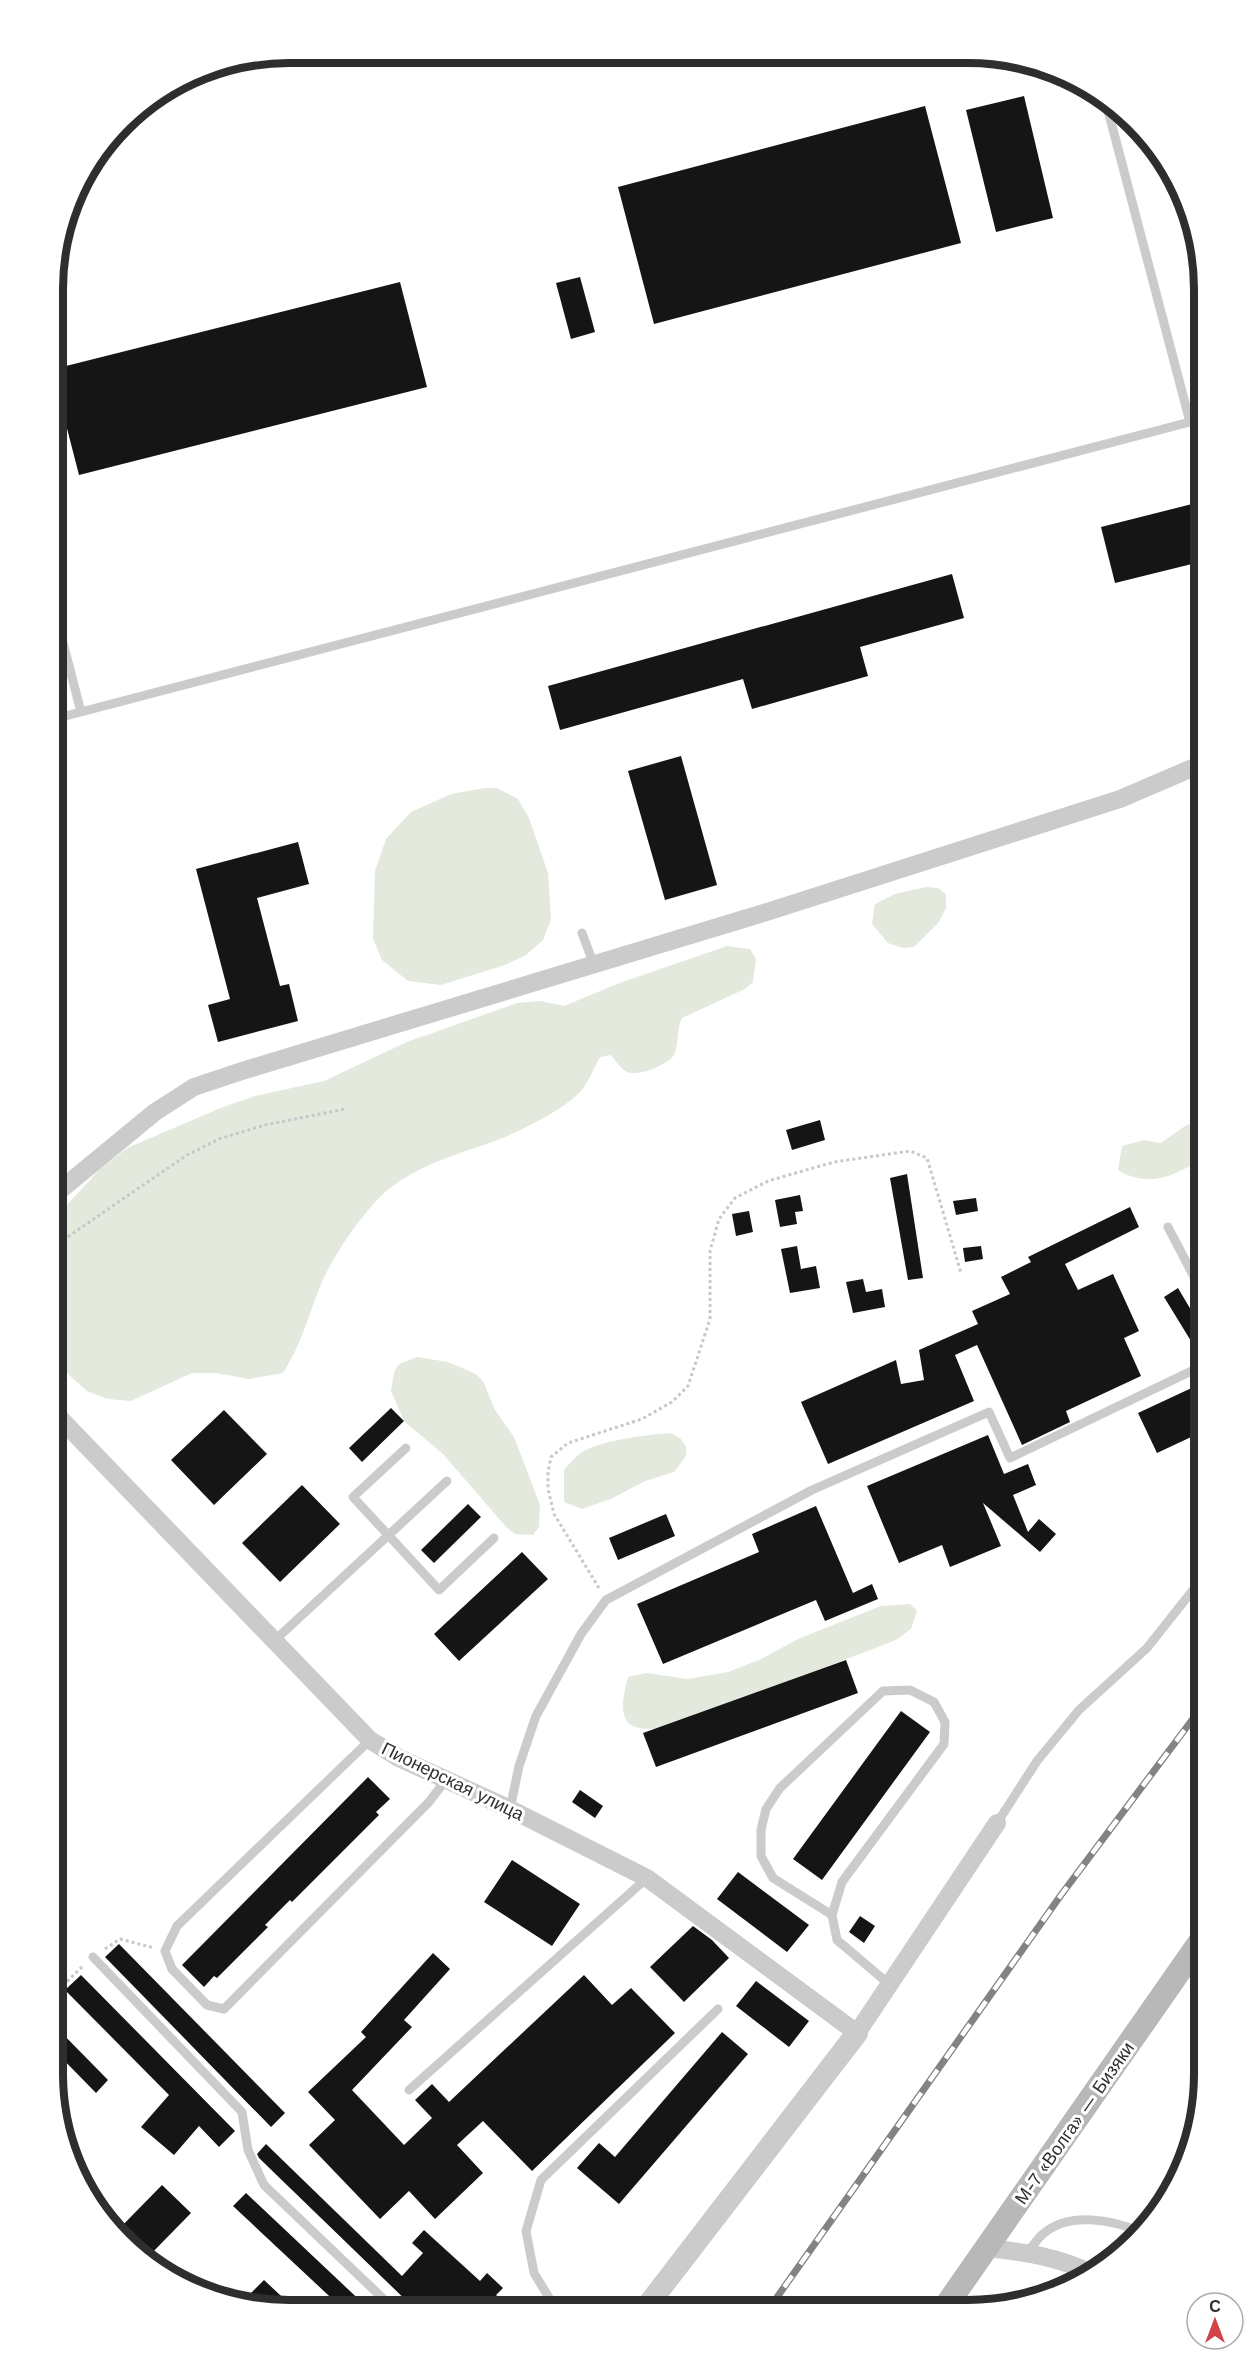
<svg xmlns="http://www.w3.org/2000/svg" width="1257" height="2363" font-family="'Work Sans',sans-serif">
<rect width="100%" height="100%" fill="#fff"/>
<path fill="#e3e9dd" d="M485,788H497L518,799L529,818L548,873L551,920L543,940L526,955L505,965L441,985L408,981L382,960L373,939L375,871L386,839L411,812L451,794Z
M926,887L938,888L946,894V908L939,922L914,947L903,948L888,943L872,924L875,904L895,894Z
M727,946L750,949L756,959L753,982L745,989L682,1018C676,1030 679,1046 674,1055C668,1065 637,1077 627,1072C621,1069 616,1061 611,1055L600,1057C593,1069 587,1087 576,1096C555,1114 519,1132 492,1142C455,1155 421,1164 389,1189C364,1209 330,1260 319,1289C308,1318 300,1347 283,1373L249,1379L216,1373H192L131,1401L108,1399L87,1391L70,1376L53,1354V1220L100,1169L127,1148L223,1107L255,1096L324,1081L407,1042L517,1003L541,1001L564,1006L617,984Z
M1201,1120L1204,1121V1158C1176,1175 1149,1189 1118,1170L1122,1146L1144,1140L1161,1143L1185,1126Z
M417,1357L448,1362L476,1374L483,1381L495,1410L514,1437L540,1505L539,1527L533,1535L515,1534L507,1528L443,1454L404,1421L391,1391L394,1372L399,1364Z
M671,1433L680,1438L686,1446V1456L674,1472L645,1481L611,1499L582,1509L564,1502V1470C571,1462 578,1453 588,1449C611,1439 647,1435 671,1433Z
M910,1604L917,1611L911,1629L896,1640L668,1727C659,1728 648,1730 639,1728C615,1724 624,1693 628,1677L647,1673L687,1679L728,1672L759,1660L798,1639L881,1606Z"/>
<path fill="#151515" d="M1024,96L1053,218L996,232L966,110Z
M925,106L961,243L654,324L618,187Z
M580,277L595,332L571,339L556,283Z
M400,282L427,387L79,475L54,378V369Z
M1204,501V561L1115,583L1101,527Z
M952,574L964,618L860,647L868,676L752,709L743,679L560,730L548,686Z
M681,756L717,885L665,900L628,771Z
M298,842L309,884L257,898L280,986L289,984L298,1021L218,1042L208,1005L230,999L196,869Z
M820,1120L825,1140L792,1150L786,1130Z
M907,1174L923,1278L908,1280L890,1178Z
M800,1195L803,1211L795,1212L797,1224L780,1227L775,1200Z
M976,1198L978,1211L956,1215L953,1201Z
M1130,1207L1139,1227L1065,1264L1078,1290L1113,1274L1139,1331L1124,1338L1141,1376L1066,1411L1070,1422L1022,1445L977,1345L955,1355L974,1401L828,1464L801,1402L896,1360L901,1384L924,1380L919,1350L978,1324L972,1311L1010,1294L1001,1277L1031,1262L1028,1257Z
M749,1211L753,1232L736,1236L732,1214Z
M797,1246L801,1269L816,1266L820,1288L790,1293L781,1249Z
M981,1246L983,1259L965,1262L963,1248Z
M863,1279L866,1292L882,1289L885,1307L853,1313L846,1282Z
M1178,1288L1204,1332V1358L1202,1359L1164,1297Z
M1198,1385L1204,1399V1431L1157,1453L1138,1413Z
M391,1408L404,1421L362,1462L349,1448Z
M224,1410L267,1454L214,1505L171,1460Z
M988,1435L1004,1474L1028,1464L1036,1485L1013,1495L1028,1532L1039,1519L1056,1534L1040,1552L983,1503L1001,1546L950,1567L942,1545L899,1563L867,1486Z
M302,1485L340,1524L280,1582L242,1543Z
M468,1504L481,1517L434,1563L421,1550Z
M816,1506L853,1593L872,1584L878,1599L825,1621L816,1600L663,1664L637,1604L759,1552L752,1534Z
M666,1514L675,1536L618,1560L609,1538Z
M522,1552L548,1579L459,1661L434,1634Z
M846,1660L858,1693L656,1767L643,1733Z
M901,1711L930,1732L822,1880L793,1859Z
M368,1777L390,1799L376,1812L379,1815L292,1902L290,1900L265,1925L268,1927L217,1978L214,1976L204,1987L182,1965Z
M580,1790L603,1806L595,1818L572,1802Z
M512,1860L580,1904L552,1946L484,1902Z
M738,1872L809,1925L787,1952L717,1899Z
M860,1916L875,1926L864,1943L849,1932Z
M693,1926L712,1940L729,1958L684,2002L650,1967Z
M119,1944L285,2113L271,2127L105,1957Z
M433,1953L450,1969L404,2020L412,2027L352,2090L404,2145L432,2118L415,2100L432,2084L449,2102L584,1975L612,2005L631,1988L675,2033L532,2171L483,2121L457,2145L483,2173L435,2219L409,2191L380,2219L309,2145L335,2120L308,2092L366,2037L361,2032Z
M81,1975L235,2131L219,2147L199,2126L174,2155L141,2127L169,2095L65,1990Z
M756,1981L809,2021L789,2047L736,2006Z
M53,2024L108,2080L96,2093L53,2049Z
M722,2032L748,2054L619,2204L577,2168L599,2143L615,2157Z
M266,2144L402,2276L423,2253L412,2243L424,2230L480,2281L487,2273L503,2288L496,2295L512,2309H415L259,2158L257,2154Z
M162,2185L191,2213L145,2260L133,2252L116,2232Z
M246,2193L369,2309H343L233,2206Z
M264,2280L295,2309L258,2308L241,2303Z"/>
<g fill="none" stroke-linecap="round" stroke-linejoin="round">
<path stroke="#c8c8c8" stroke-width="3" stroke-dasharray="3 3" stroke-linecap="butt" d="M53,1247L187,1155L219,1139L265,1125L345,1109
M599,1588L554,1514L548,1489V1472L551,1457L568,1443L642,1419L672,1402L688,1386L710,1319V1251L719,1219L735,1198L768,1181L834,1162L910,1151L927,1158L961,1273
M105,1949L120,1939L154,1948
M53,2000L55,1993L83,1966"/>
<path stroke="#cbcbcb" stroke-width="9" d="M54,608L81,712
M54,719L1190,422L1105,99
M582,933L594,965
M1168,1227L1204,1296
M406,1448L353,1497L439,1590L494,1538
M274,1641L447,1481
M370,1740L177,1926L165,1951L172,1969L207,2005L224,2009L429,1802L445,1781
M510,1809L519,1766L536,1716L581,1634L606,1600L812,1490L989,1412L1010,1458L1204,1365
M997,1823L1037,1761L1079,1710L1147,1648L1204,1576
M832,1915L773,1878L761,1856V1830L766,1809L780,1788L883,1691L910,1690L934,1702L945,1722L944,1744L842,1882L832,1915L837,1940L890,1985
M93,1957L242,2112L248,2150L264,2185L394,2309
M409,2090L647,1878
M1028,2252C1033,2246 1037,2239 1043,2234C1069,2211 1113,2220 1141,2232
M309,2309L314,2303L320,2309
M556,2309L534,2273L526,2231L541,2180L718,2009"/>
<path stroke="#cbcbcb" stroke-width="18" d="M53,1196L155,1112L194,1087L242,1071L770,911L1120,799L1204,763
M53,1411L370,1740L399,1758L510,1809L647,1878L857,2033L997,1823
M987,2248C1025,2252 1059,2257 1093,2274"/>
<path stroke="#cbcbcb" stroke-width="22" d="M644,2310L857,2033"/>
<path stroke="#b8b8b8" stroke-width="24" d="M943,2310L1204,1936"/>
<g stroke="#838383" stroke-width="7">
<path id="rail" d="M768,2310L1061,1895L1204,1704"/>
</g>
<use href="#rail" stroke="#fff" stroke-width="4.5" stroke-dasharray="14" stroke-linecap="butt"/>
</g>
<g text-anchor="middle" dominant-baseline="central" stroke-width="6" stroke-linejoin="round" paint-order="stroke">
<g font-size="18" fill="#2e2e2e" stroke="#fff">
<text transform="translate(453 1781) rotate(26)">Пионерская улица</text>
<text transform="translate(1074 2123) rotate(-55)">М-7 «Волга» — Бизяки</text>
</g>
</g>
<path d="M0 0H1257V2363H0ZM289 63H968A226 226 0 0 1 1194 289V2074A226 226 0 0 1 968 2300H289A226 226 0 0 1 63 2074V289A226 226 0 0 1 289 63Z" fill="#fff" fill-rule="evenodd"/>
<path fill="none" stroke="#2e2e2e" stroke-width="8" d="M289 63H968A226 226 0 0 1 1194 289V2074A226 226 0 0 1 968 2300H289A226 226 0 0 1 63 2074V289A226 226 0 0 1 289 63Z"/>
<g transform="translate(1215 2321)"><circle r="28" fill="#ffffff" stroke="#ababab" stroke-width="1.5"/>
<path d="M0-4.5L10 22L0 15L-10 22Z" fill="#d14346"/>
<text y="-9" font-size="16" font-weight="bold" text-anchor="middle" fill="#2e2e2e">С</text>
</g>
</svg>
